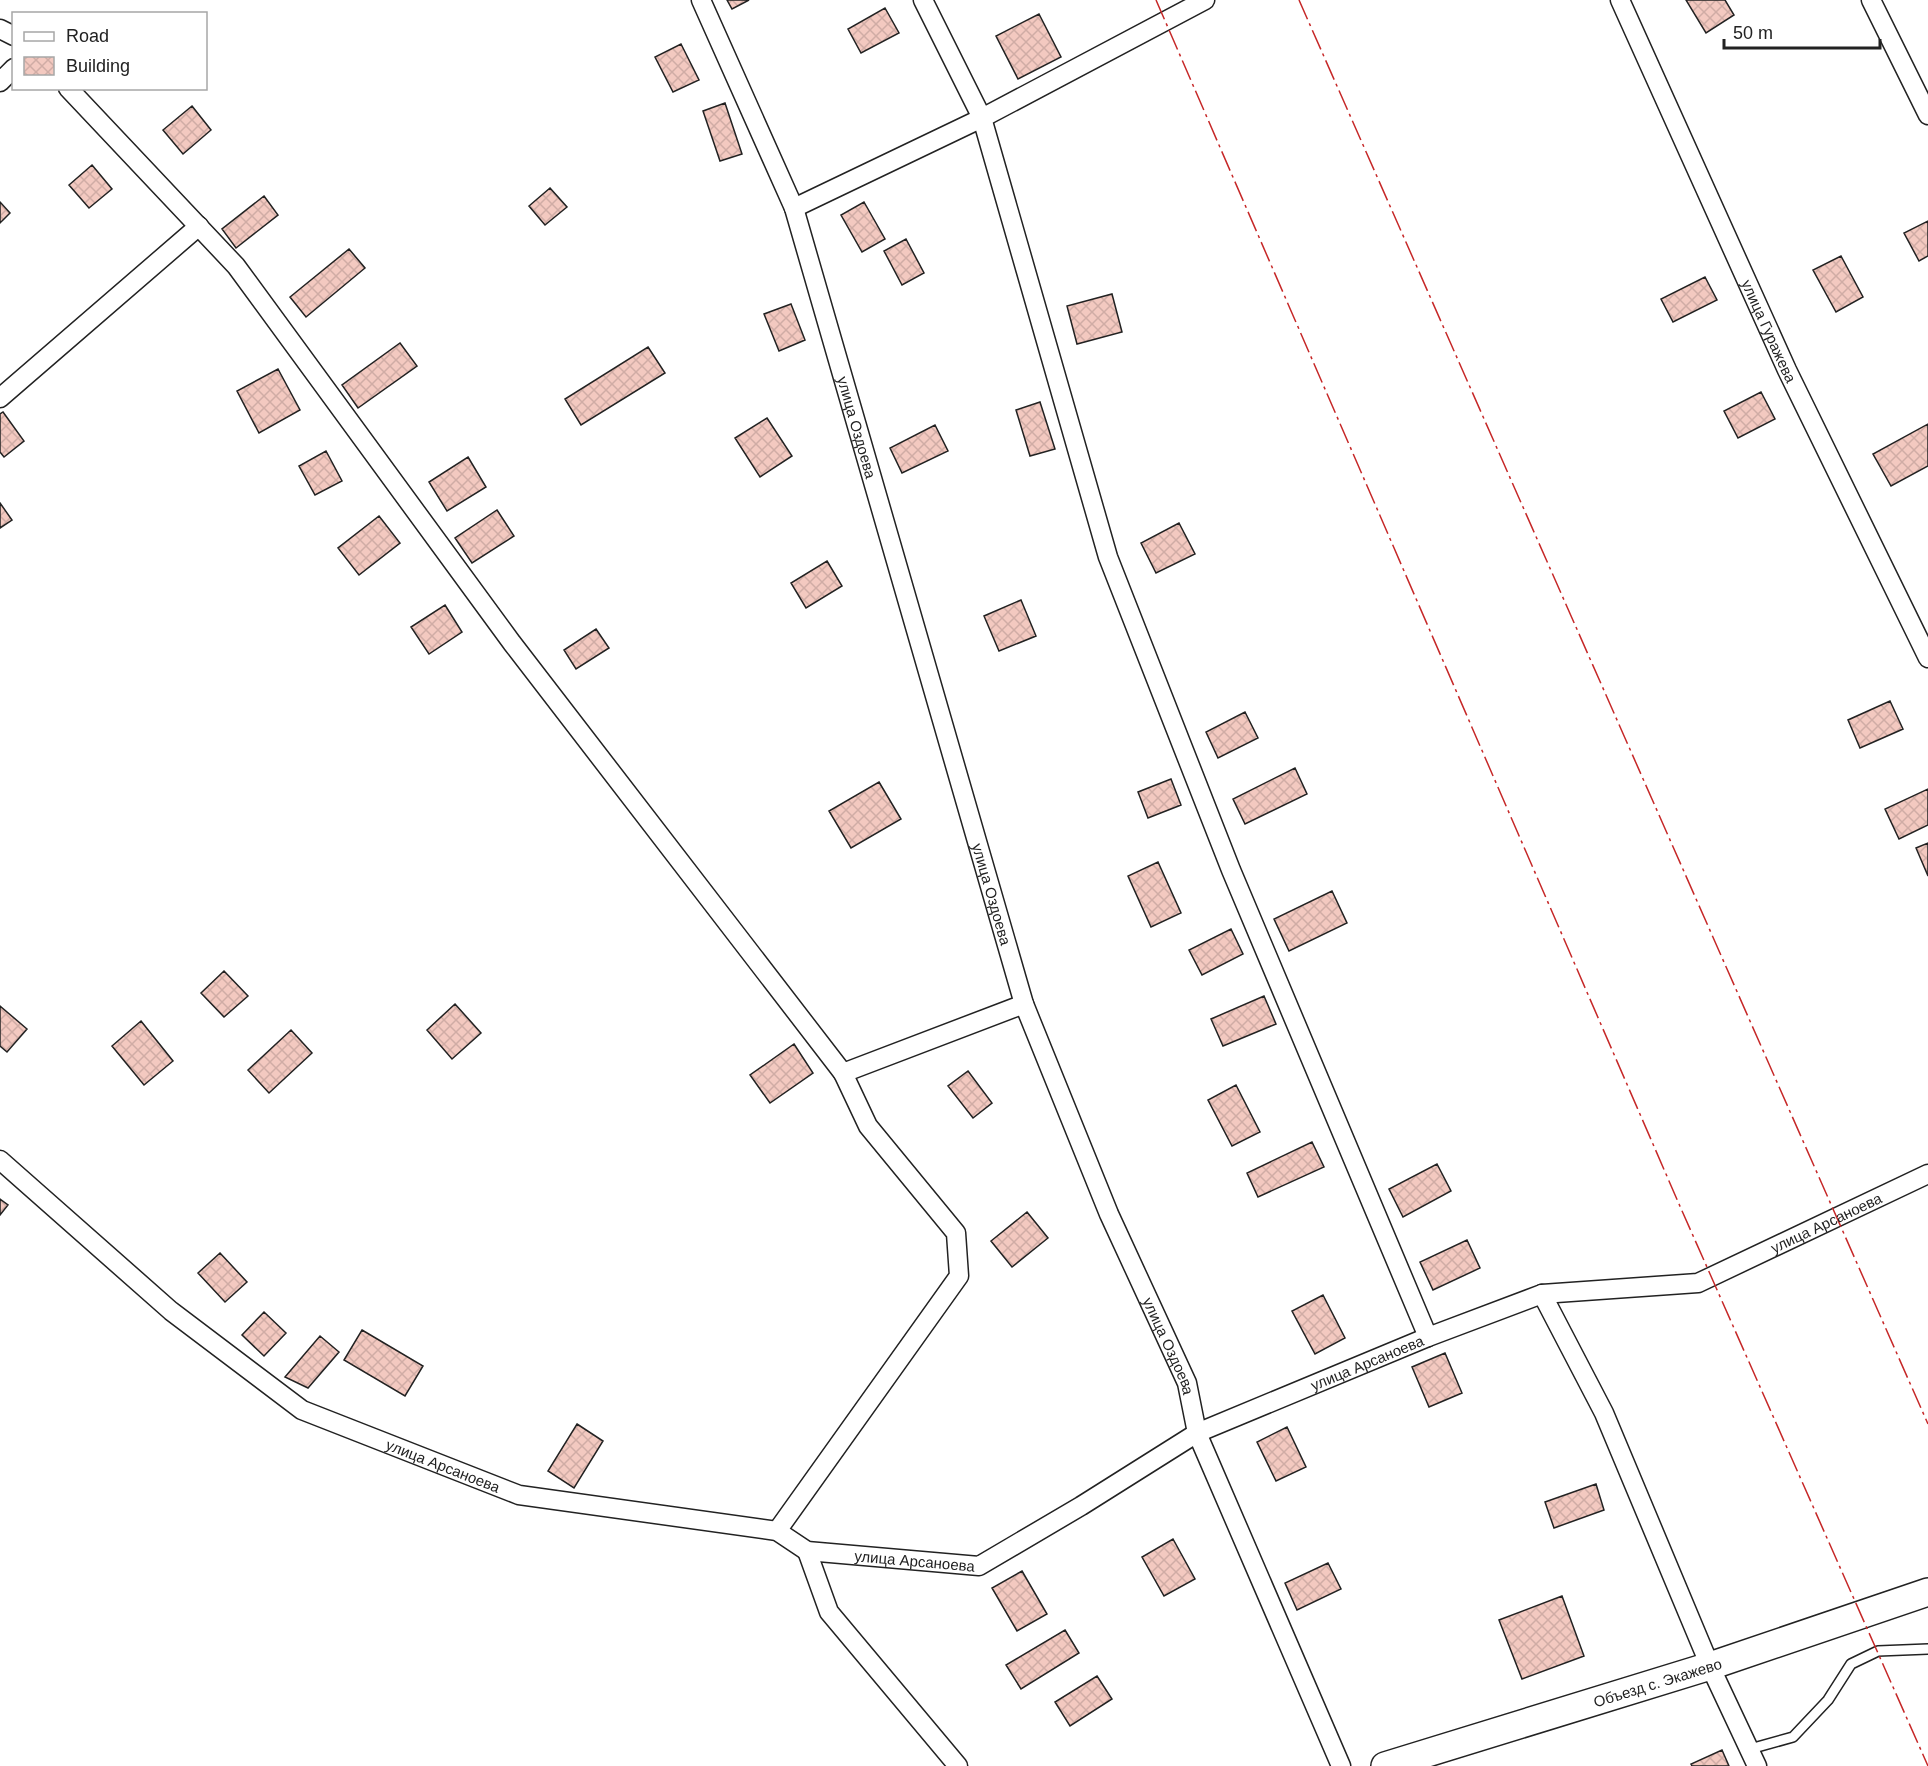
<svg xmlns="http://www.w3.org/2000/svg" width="1928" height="1766" font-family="Arial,sans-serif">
<defs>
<pattern id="building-cross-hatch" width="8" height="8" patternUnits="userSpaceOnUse" patternTransform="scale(1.5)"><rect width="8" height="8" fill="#f3c9c0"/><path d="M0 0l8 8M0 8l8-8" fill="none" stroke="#d0aca5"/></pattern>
</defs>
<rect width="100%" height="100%" fill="#fff"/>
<path fill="url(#building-cross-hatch)" stroke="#222" stroke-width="1.5" d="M727,0H749L732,9Z
M1686,0H1725L1734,15L1706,33Z
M885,8L899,33L861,53L848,29Z
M1039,14L1061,57L1018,79L996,36Z
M681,44L699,80L673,92L655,57Z
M725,103L742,154L720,161L703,111Z
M192,106L211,130L183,154L163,130Z
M92,165L112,189L89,208L69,185Z
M550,188L567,207L545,225L529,206Z
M264,196L278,215L236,248L222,229Z
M0,202L10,213L0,223Z
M864,202L885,239L862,252L841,215Z
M1928,221V256L1919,261L1904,233Z
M906,239L924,273L902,285L884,251Z
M349,249L365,268L306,317L290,297Z
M1841,256L1863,297L1836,312L1813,270Z
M1705,277L1717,300L1673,322L1661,299Z
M1112,294L1122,332L1077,344L1067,306Z
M791,304L805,340L779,351L764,314Z
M400,343L417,366L358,408L342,385Z
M648,347L665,373L581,425L565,399Z
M278,369L300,410L259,433L237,391Z
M1761,392L1775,419L1738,438L1724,411Z
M1040,402L1055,449L1030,456L1016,410Z
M3,412L24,441L4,457L0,452V414Z
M767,418L792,456L760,477L735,438Z
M1928,424V466L1891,486L1873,454Z
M935,425L948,451L902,473L890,448Z
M326,451L342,481L315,495L299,466Z
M468,457L486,487L447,511L429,482Z
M0,503L12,520L0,528Z
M497,510L514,536L472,563L455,538Z
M379,516L400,543L359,575L338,548Z
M1179,523L1195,554L1156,573L1141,543Z
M827,561L842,586L806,608L791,583Z
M1021,600L1036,636L999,651L984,616Z
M445,605L462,632L429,654L411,627Z
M596,629L609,648L576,669L564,650Z
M1890,701L1903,729L1860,748L1848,720Z
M1245,712L1258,738L1218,758L1206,732Z
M1295,768L1307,794L1245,824L1233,799Z
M1171,779L1181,805L1148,818L1138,792Z
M879,782L901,819L851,848L829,811Z
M1928,789V825L1899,839L1885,809Z
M1928,843V876L1916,848Z
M1158,862L1181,913L1151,927L1128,876Z
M1332,891L1347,923L1289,951L1274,919Z
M1231,929L1243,954L1202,975L1189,950Z
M224,971L248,996L224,1017L201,993Z
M1264,996L1276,1024L1223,1046L1211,1019Z
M455,1004L481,1033L452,1059L427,1030Z
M0,1006L27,1029L7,1052L0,1046Z
M141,1021L173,1061L144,1085L112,1046Z
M291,1030L312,1053L269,1093L248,1070Z
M794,1044L813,1073L770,1103L750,1075Z
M968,1071L992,1103L973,1118L948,1086Z
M1236,1085L1260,1132L1232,1146L1208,1100Z
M1312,1142L1324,1167L1258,1197L1247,1173Z
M1437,1164L1451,1191L1403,1217L1389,1189Z
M0,1199L8,1205L0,1215Z
M1027,1212L1048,1238L1012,1267L991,1241Z
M1467,1240L1480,1268L1433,1290L1420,1262Z
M220,1253L247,1282L225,1302L198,1273Z
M1323,1295L1345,1338L1315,1354L1292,1311Z
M264,1312L286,1333L264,1356L242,1335Z
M362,1330L423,1366L405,1396L344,1360Z
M320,1336L339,1352L308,1388L285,1377Z
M1445,1353L1462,1393L1429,1407L1412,1367Z
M577,1424L603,1441L574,1488L548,1471Z
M1287,1427L1306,1467L1276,1481L1257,1442Z
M1596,1484L1604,1510L1554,1528L1545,1502Z
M1173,1539L1195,1579L1164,1596L1142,1557Z
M1328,1563L1341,1589L1297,1610L1285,1583Z
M1022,1571L1047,1614L1017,1631L992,1588Z
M1562,1596L1584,1656L1522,1679L1499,1620Z
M1065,1630L1079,1653L1021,1689L1006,1665Z
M1097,1676L1112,1699L1070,1726L1055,1702Z
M1722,1750L1729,1766H1692L1691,1764Z"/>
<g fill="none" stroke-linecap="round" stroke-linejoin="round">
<g stroke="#222" stroke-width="12">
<path id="service" d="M1750,1749L1793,1737L1828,1700L1851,1664L1878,1651L1928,1649"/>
</g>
<g stroke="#222" stroke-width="21">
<g id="minor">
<path id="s1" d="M701,0L794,208L1024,1004L1109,1214L1187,1383L1197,1433L1341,1766"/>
<path d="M923,0L982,118L1108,557L1231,870L1428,1337"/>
<path id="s2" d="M1620,0L1787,370L1928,658"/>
<path d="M1871,0L1928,115"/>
<path d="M0,29L14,36"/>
<path d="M0,82L14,68"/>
<path d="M68,88L236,266L512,643L843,1073L1024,1004"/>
<path d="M794,208L982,118L1205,0"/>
<path d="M0,398L199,226"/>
<path id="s3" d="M0,1160L171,1311L302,1410L519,1495L777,1531L807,1551L979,1566L1081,1506L1197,1433L1428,1337L1542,1294L1698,1283L1928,1174"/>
<path d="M1542,1294L1604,1413L1710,1666L1757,1766"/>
<path d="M777,1531L959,1276L956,1233L868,1126L843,1073"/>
<path d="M807,1551L829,1612L958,1766"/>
</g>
</g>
<g stroke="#222" stroke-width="30">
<g id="secondary">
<path id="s4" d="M1385,1766L1710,1666L1928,1592"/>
</g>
</g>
<use href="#service" stroke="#fff" stroke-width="9"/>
<use href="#minor" stroke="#fff" stroke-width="18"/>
<use href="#secondary" stroke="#fff" stroke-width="27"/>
<path stroke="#c62828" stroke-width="1.5" stroke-dasharray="21 4.5 3 4.5" stroke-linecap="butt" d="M1156,0L1679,1204L1928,1766
M1299,0L1928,1424"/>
</g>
<g text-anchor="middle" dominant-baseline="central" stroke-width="4.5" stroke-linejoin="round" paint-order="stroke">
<g font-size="15" fill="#222" stroke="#fff">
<text stroke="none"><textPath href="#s2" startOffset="363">улица Гуражева</textPath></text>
<text stroke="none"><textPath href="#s1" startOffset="456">улица Оздоева</textPath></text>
<text stroke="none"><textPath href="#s1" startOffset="942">улица Оздоева</textPath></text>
<text stroke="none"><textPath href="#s3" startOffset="2020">улица Арсаноева</textPath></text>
<text stroke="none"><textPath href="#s1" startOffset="1428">улица Оздоева</textPath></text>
<text stroke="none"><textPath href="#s3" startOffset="1534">улица Арсаноева</textPath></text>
<text stroke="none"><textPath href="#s3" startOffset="544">улица Арсаноева</textPath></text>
<text stroke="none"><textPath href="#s3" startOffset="1030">улица Арсаноева</textPath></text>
<text stroke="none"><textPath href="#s4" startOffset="285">Объезд с. Экажево</textPath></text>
</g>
</g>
<rect x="12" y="12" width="195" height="78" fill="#ffffff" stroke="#a7a7a7" stroke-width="1.5"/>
<rect x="24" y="32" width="30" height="9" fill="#ffffff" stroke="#a7a7a7" stroke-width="1.5"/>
<text x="66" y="42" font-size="18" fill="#222222">Road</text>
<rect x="24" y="57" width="30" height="18" fill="url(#building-cross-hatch)" stroke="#a7a7a7" stroke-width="1.5"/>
<text x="66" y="72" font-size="18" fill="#222222">Building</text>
<path d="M1724 39v9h156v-9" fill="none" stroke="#222222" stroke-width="3"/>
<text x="1733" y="39" font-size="18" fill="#222222" stroke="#ffffff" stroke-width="4.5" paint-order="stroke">50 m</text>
</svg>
